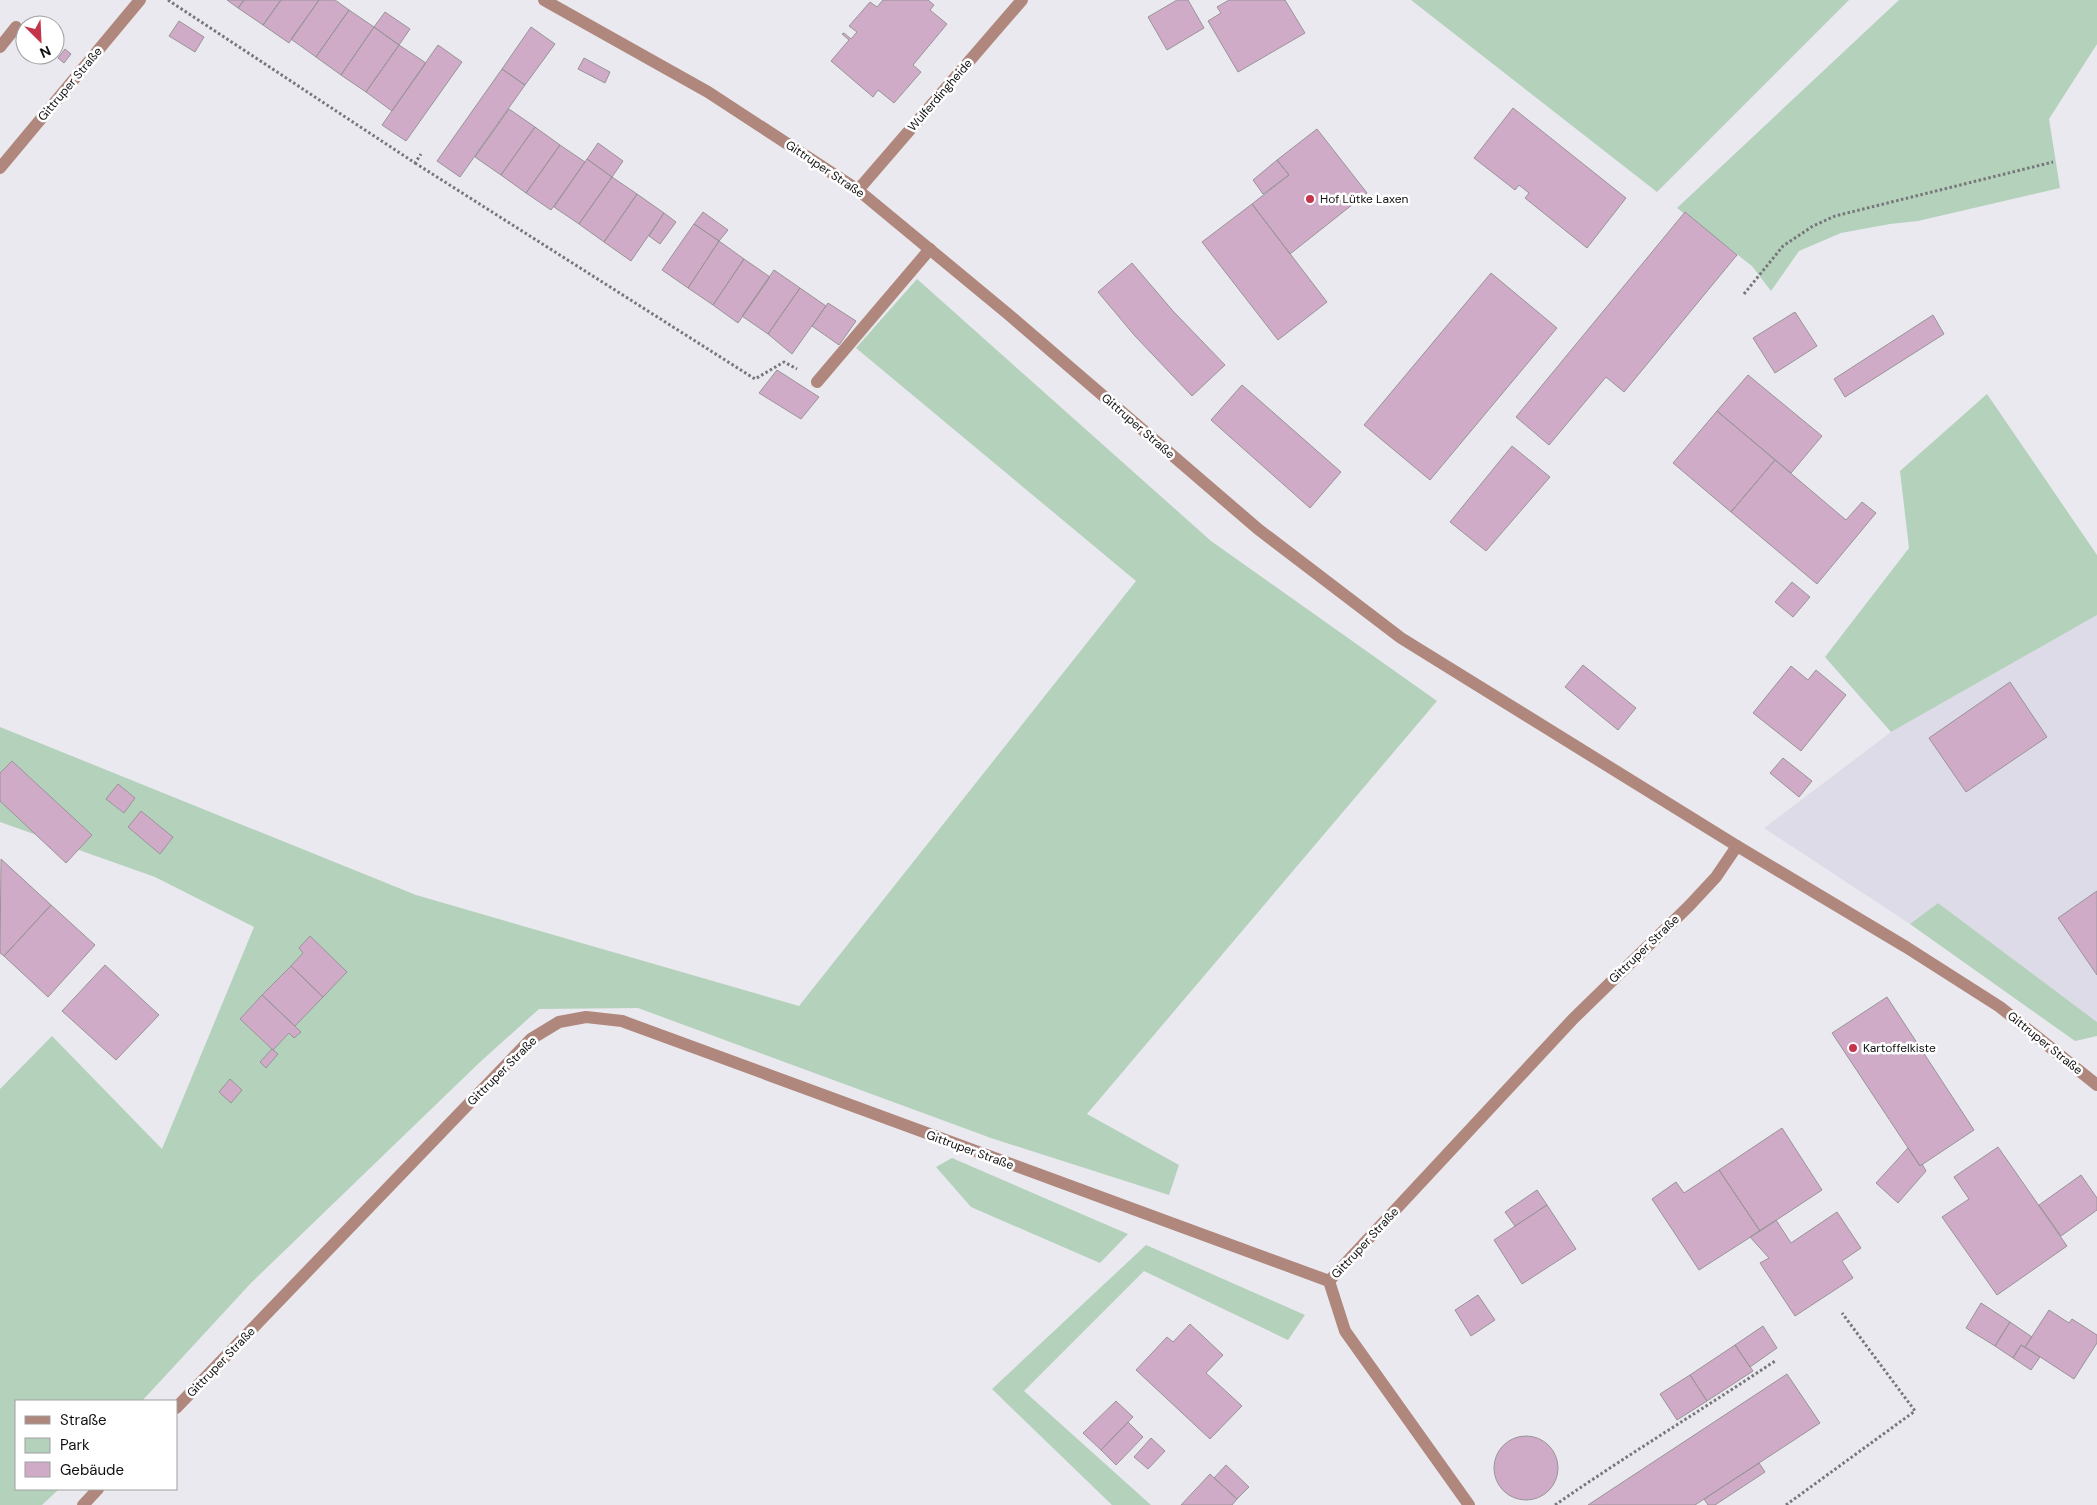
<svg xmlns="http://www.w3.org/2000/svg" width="2097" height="1505" font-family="'DM Sans',sans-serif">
<rect width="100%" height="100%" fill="#eae9ef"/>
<path fill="#dddbe8" d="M2097,615V1022L1938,903L1910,924L1764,828L1891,732Z"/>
<path fill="#b4d1bb" d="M1411,0H1849L1657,192Z
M1899,0H2097V44L2049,119L2060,188L1918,221L1890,224L1841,233L1799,251L1771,291L1752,266L1677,208Z
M917,279L1211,541L1437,701L1087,1114L1179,1165L1169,1195L991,1138L638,1008L539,1009L479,1063L251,1283L142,1401H16V1489H59L42,1505H0V1089L52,1036L162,1149L254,927L155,877L0,822V727L416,895L799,1006L1136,581L856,348Z
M1987,394L2097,555V615L1891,732L1825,657L1909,548L1900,471Z
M1938,903L2097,1022V1036L2075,1041L1910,924Z
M952,1158L1128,1234L1100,1263L971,1207L936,1167Z
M1146,1245L1305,1315L1288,1340L1144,1271L1024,1391L1151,1505H1112L992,1389Z"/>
<path fill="#cfabc8" stroke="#999498" d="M227,0H244L238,8Z
M244,0H281L263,25L238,8Z
M281,0H319L289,43L263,25Z
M319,0H335L349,10L316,57L291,39Z
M883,0H928L934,5L930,10L947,24L913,65L921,72L894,103L878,90L873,97L831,61L849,40L842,34L844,33L851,39L857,32L849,26L870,2L877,7Z
M1177,0H1188L1204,28L1167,50L1148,17Z
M1229,0H1285L1305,33L1238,72L1208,21L1221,13L1217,7Z
M349,10L374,27L341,75L316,57Z
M385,12L410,29L399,45L374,27Z
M179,21L204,37L195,52L169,36Z
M374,27L399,45L366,92L341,75Z
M531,27L555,44L525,85L502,69Z
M399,45L426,63L392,111L366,92Z
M438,45L462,62L406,141L382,125Z
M65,49L71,54L64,63L58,58Z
M584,58L610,72L605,83L578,69Z
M502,69L525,85L460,177L437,161Z
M1513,108L1626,198L1587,248L1525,198L1529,193L1519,185L1515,190L1474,158Z
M509,109L535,127L501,175L475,157Z
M535,127L560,145L526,193L501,175Z
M1317,129L1367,193L1290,254L1252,204L1289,175L1277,160Z
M598,143L623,161L612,177L587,159Z
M560,145L585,162L551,210L526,193Z
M587,159L612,177L579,224L554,207Z
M1277,160L1289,175L1263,194L1253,180Z
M612,177L637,194L604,242L579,224Z
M637,194L664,213L631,261L604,242Z
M1252,204L1327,302L1278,340L1202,242Z
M703,212L728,230L719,241L694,224Z
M1685,212L1737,255L1624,392L1606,377L1549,445L1516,417Z
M664,213L676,222L660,244L649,236Z
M694,224L719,241L688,288L662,270Z
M719,241L744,259L713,305L688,288Z
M744,259L770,277L738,323L713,305Z
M1132,263L1173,311L1225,365L1192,396L1135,336L1098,292Z
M774,270L800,288L768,334L742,316Z
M1491,273L1557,328L1430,480L1364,425Z
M800,288L826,306L792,354L768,334Z
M828,303L856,321L839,345L812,326Z
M1795,312L1817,346L1775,373L1753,338Z
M1933,315L1944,334L1845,397L1834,379Z
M777,370L819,397L801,419L759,393Z
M1748,375L1822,436L1791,473L1717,411Z
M1242,385L1341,472L1310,508L1211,420Z
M1717,411L1775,460L1731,512L1673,463Z
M1512,446L1550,477L1486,551L1450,522Z
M1775,460L1846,520L1862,502L1876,513L1817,584L1731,512Z
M1792,582L1810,597L1793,617L1775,602Z
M1583,665L1636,708L1618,730L1565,687Z
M1791,666L1808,680L1816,670L1846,695L1801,751L1753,713Z
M2010,682L2047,737L1966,792L1929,738Z
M1783,758L1812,781L1799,797L1770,773Z
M12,761L92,835L66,863L0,801V773Z
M118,784L135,798L124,813L106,799Z
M141,811L173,837L160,854L128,827Z
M1,859L51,905L4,956L0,953Z
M2097,891V975L2058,918Z
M51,905L95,945L48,997L4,956Z
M310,936L347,972L323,997L291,966L303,953L299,948Z
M105,965L159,1015L116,1060L62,1011Z
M291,966L323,997L295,1026L262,995Z
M262,995L301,1032L294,1038L289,1033L273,1050L240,1019Z
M1887,997L1974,1130L1920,1166L1832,1033Z
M272,1049L278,1054L266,1068L260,1062Z
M230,1079L242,1090L231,1103L219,1092Z
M1782,1128L1822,1190L1760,1231L1719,1170Z
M1998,1147L2067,1246L1997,1295L1942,1217L1969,1199L1954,1177Z
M1908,1148L1920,1166L1922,1164L1926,1171L1898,1203L1876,1183Z
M1719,1170L1760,1231L1699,1270L1652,1199L1676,1182L1684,1193Z
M2081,1175L2097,1198V1210L2061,1236L2039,1205Z
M1537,1190L1547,1205L1515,1226L1505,1212Z
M1547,1205L1576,1249L1522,1284L1494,1240Z
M1837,1212L1861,1248L1842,1261L1853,1278L1795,1316L1760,1263L1769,1258L1750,1237L1776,1220L1791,1243Z
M1478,1295L1495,1320L1471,1336L1455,1310Z
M1981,1303L2010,1322L1995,1346L1966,1328Z
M2049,1310L2069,1323L2072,1319L2097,1335V1343L2074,1379L2025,1347Z
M2010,1322L2032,1337L2025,1347L2021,1345L2013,1358L1995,1346Z
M1190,1324L1223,1355L1206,1373L1242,1406L1210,1439L1136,1370L1167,1337L1173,1342Z
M1763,1326L1777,1348L1750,1367L1735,1345Z
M1735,1345L1753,1371L1707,1401L1690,1375Z
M2021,1345L2040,1357L2031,1370L2013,1358Z
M1787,1374L1820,1423L1695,1505H1588Z
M1690,1375L1707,1401L1677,1420L1660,1394Z
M1116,1401L1133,1417L1101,1450L1083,1433Z
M1128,1422L1143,1437L1116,1465L1101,1450Z
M1494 1468a32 32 0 1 1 64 0a32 32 0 1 1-64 0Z
M1151,1438L1165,1451L1148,1469L1134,1457Z
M1759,1463L1765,1472L1715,1505H1708L1704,1499Z
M1226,1465L1249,1487L1237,1499L1214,1478Z
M1210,1474L1237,1499L1232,1505H1181Z"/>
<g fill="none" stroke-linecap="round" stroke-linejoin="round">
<path stroke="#77767a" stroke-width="3" stroke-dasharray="2.5 2.5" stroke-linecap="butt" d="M168,0L415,163L421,154
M415,163L755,379L784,362L797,369
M1744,294L1783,246L1813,226L1835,216L2053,162
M1555,1505C1627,1455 1702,1410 1775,1361
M1786,1505L1915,1411L1842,1313"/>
<path stroke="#af877c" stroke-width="12" d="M0,47L16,27
M817,382L930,249"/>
<path stroke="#af877c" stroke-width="12" d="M0,168L140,0
M858,190L1022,0
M1329,1281L1345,1331L1469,1505
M176,1408L531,1039L559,1022L586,1017L622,1021L1329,1281L1574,1018L1689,906L1716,877L1737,846
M83,1505L98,1489"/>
<path stroke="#af877c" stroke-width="12" d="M544,0L708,92L858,190L1008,314L1258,529L1401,638L1737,846L1906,947L2000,1007L2097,1085"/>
</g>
<g fill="#c4344b" stroke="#fff" stroke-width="2">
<circle cx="1310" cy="199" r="5"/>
<circle cx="1853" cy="1048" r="5"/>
</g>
<g text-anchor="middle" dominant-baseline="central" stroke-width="5" stroke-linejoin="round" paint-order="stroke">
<g font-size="12" fill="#101012" stroke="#fff">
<text transform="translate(70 84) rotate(-50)">Gittruper Straße</text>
<text transform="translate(940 95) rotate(-49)">Wulferdingheide</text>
<text transform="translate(825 169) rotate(34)">Gittruper Straße</text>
<text transform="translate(1138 426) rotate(41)">Gittruper Straße</text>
<text transform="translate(1644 949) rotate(-44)">Gittruper Straße</text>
<text transform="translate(2045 1043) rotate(39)">Gittruper Straße</text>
<text transform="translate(502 1071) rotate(-45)">Gittruper Straße</text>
<text transform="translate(970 1150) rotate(20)">Gittruper Straße</text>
<text transform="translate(1365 1243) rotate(-47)">Gittruper Straße</text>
<text transform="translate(221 1362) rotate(-46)">Gittruper Straße</text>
</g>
<g font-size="12" fill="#101012" stroke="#fff" text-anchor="start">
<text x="1320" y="199">Hof Lütke Laxen</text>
<text x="1863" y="1048">Kartoffelkiste</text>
</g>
</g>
<rect x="15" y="1400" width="162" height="90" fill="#ffffff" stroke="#9f9fa0"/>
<rect x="25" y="1416" width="25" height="8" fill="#af877c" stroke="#9f9fa0"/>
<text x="60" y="1425" font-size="15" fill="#101012">Straße</text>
<rect x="25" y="1438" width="25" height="15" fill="#b4d1bb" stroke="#9f9fa0"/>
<text x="60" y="1450" font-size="15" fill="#101012">Park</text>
<rect x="25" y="1462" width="25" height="15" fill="#cfabc8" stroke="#9f9fa0"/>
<text x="60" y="1475" font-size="15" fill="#101012">Gebäude</text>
<g transform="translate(40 40) rotate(156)"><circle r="24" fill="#ffffff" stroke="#9f9fa0"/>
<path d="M0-4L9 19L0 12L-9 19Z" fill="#c4344b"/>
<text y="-8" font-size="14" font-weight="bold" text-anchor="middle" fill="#101012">N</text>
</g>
</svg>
